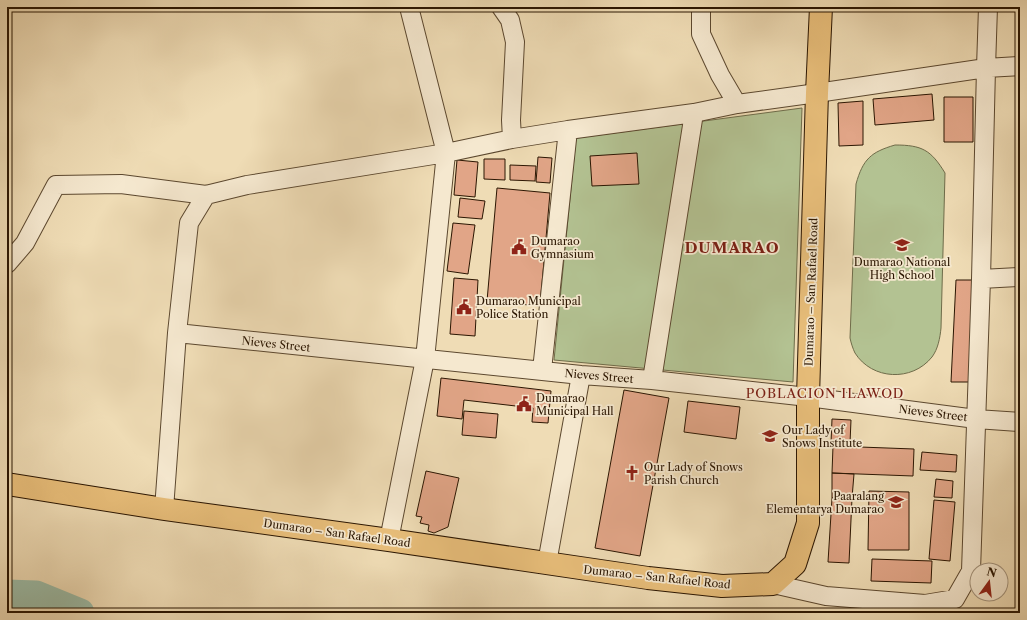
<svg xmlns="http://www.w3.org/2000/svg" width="1027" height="620" font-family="'Libre Caslon Text',serif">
<rect width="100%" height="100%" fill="#efdcb5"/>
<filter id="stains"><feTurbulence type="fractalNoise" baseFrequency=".005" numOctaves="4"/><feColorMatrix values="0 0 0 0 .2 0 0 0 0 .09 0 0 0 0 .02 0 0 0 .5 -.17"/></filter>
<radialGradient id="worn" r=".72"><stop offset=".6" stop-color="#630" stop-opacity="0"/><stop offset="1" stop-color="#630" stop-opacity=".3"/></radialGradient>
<path fill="#b3c292" stroke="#6f6c4a" d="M802,108L793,382L554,360L576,138Z
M895,145C922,145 931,150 945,173L941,328C940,338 938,349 932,357C912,382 872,380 855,353C853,349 851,343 850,338L856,184C863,159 871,152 895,145Z"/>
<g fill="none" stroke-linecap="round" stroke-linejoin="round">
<path stroke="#9cbca7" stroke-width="29" d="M7,594L36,595L80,613"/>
</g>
<path fill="#e1a587" stroke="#2b1602" d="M932,94L934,120L875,125L873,99Z
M944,97H973V142H944Z
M863,101V145L839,146L838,103Z
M637,153L639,184L592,186L590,156Z
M538,157L552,158L550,183L536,182Z
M484,159H505V180L484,179Z
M457,160L478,162L475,197L454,195Z
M510,165L536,166L535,181L510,180Z
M497,188L550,193L540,306L487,301Z
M460,198L485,201L482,219L458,217Z
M453,223L475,225L468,274L447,271Z
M454,278L478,280L475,336L450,334Z
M956,280H973L969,382H951Z
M441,378L551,391L548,423L532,422L533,408L464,400L462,419L437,416Z
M624,390L669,398L640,556L595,548Z
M688,401L740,407L736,439L684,432Z
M464,411L498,414L496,438L462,435Z
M832,419L851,420L850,443H831Z
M833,446L914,449L913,476L832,473Z
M922,452L957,455L956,472L920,470Z
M426,471L459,478L448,527L434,533L428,531L429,525L420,523L422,517L416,516Z
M832,473L854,474L852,498H832Z
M936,479L953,481L952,498L934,497Z
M869,491L909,492V550H868Z
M832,498H852L849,563L828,562Z
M934,500L955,502L950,561L929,559Z
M872,559L932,561L931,583L871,581Z"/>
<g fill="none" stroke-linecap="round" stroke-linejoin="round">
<g stroke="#5c482f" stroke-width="20">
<path id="minor" d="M501,7L510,20L515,42L511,120L512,139
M701,7V34L720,75L737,104
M7,264L25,243L56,185L121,184L206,195
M981,279L1020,277
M177,333L581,375L652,380L808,397L976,419L1020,422
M542,370L568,130
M652,380L694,113
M164,509L177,333L189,223L206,195L247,185L446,153L512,139L568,130L694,113L737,104L817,93L986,68L1020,66
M389,540L425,359L446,153L409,7
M547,563L581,375
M773,584L826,596L925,604L955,599L971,571L981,279L986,68L988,7"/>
</g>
<g stroke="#2b1602" stroke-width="24">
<path id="major" d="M7,484L164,509L389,540L648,578L722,586L773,584L795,564L808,523V397L817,93L821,7"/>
</g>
<use href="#minor" stroke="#f5e8cf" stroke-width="18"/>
<use href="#major" stroke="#e8be7a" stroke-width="22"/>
</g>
<defs>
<g id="school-bare" transform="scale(1.2)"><path d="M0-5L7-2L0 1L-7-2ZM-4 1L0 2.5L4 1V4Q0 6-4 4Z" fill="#8f2418" stroke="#f5e8cf" stroke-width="2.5" paint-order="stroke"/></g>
<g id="civic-bare" transform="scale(1.2)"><path d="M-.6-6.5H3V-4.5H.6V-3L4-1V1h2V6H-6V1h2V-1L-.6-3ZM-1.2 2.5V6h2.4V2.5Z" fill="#8f2418" stroke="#f5e8cf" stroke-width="2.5" paint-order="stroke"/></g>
<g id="church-bare" transform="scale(1.2)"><path d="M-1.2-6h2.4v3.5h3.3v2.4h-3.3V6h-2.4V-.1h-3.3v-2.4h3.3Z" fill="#8f2418" stroke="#f5e8cf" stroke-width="2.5" paint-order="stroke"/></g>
</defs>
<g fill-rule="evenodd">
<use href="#school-bare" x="902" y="245"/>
<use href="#civic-bare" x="519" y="247"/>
<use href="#civic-bare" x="464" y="307"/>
<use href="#civic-bare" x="524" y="404"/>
<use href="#school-bare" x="770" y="436"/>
<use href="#church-bare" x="632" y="473"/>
<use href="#school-bare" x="896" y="502"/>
</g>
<g text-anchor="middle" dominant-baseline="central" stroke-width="3.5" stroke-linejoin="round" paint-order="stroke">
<g font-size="11" fill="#2b1602" stroke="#f5e8cf" text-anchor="start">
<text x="531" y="241">Dumarao<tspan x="531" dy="13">Gymnasium</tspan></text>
<text x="902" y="262" text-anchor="middle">Dumarao National<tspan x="902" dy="13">High School</tspan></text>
<text x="476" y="301">Dumarao Municipal<tspan x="476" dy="13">Police Station</tspan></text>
<text x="536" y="398">Dumarao<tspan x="536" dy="13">Municipal Hall</tspan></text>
<text x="782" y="430">Our Lady of<tspan x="782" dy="13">Snows Institute</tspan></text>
<text x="644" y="467">Our Lady of Snows<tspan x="644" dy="13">Parish Church</tspan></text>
<text x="884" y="496" text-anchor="end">Paaralang<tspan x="884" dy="13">Elementarya Dumarao</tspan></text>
</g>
<g font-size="11" fill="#2b1602" stroke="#f5e8cf">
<text transform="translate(811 292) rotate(-88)">Dumarao – San Rafael Road</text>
<text transform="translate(276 344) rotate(6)">Nieves Street</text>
<text transform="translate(599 376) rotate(5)">Nieves Street</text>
<text transform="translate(933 413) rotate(7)">Nieves Street</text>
<text transform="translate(337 533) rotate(8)">Dumarao – San Rafael Road</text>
<text transform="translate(657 577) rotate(6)">Dumarao – San Rafael Road</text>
</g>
<g font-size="13" letter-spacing="1" fill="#7a1f14" stroke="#f5e8cf">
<text x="825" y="393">POBLACION ILAWOD</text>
</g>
<g font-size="15" font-weight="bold" letter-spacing="1" fill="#7a1f14" stroke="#f5e8cf">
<text x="732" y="247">DUMARAO</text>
</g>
</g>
<rect width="1027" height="620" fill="none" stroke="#efdcb5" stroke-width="24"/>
<rect x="8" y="8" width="1011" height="604" fill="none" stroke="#2b1602" stroke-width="2"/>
<rect x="12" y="12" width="1003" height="596" fill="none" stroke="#2b1602"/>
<g transform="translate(989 582) rotate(15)"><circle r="19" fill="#f5e8cf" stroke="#a4947d"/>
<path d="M0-3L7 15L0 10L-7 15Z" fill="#8f2418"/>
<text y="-6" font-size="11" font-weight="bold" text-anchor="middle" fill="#2b1602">N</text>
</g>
<rect width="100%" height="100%" filter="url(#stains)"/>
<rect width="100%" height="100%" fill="url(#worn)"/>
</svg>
